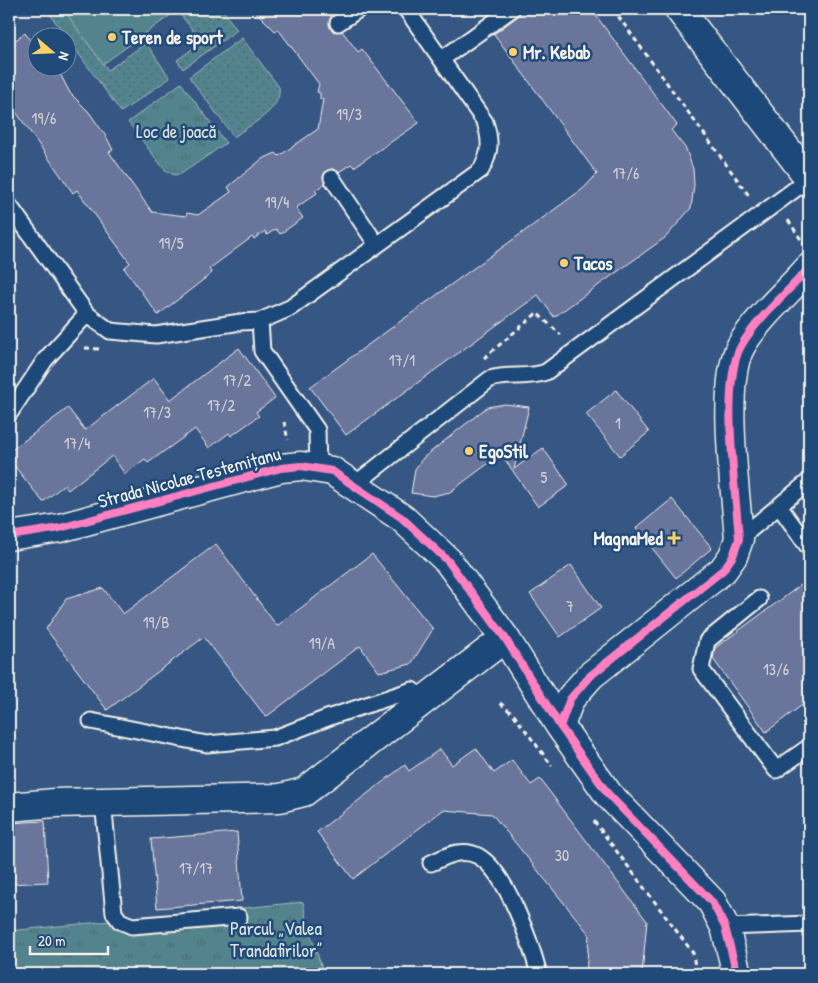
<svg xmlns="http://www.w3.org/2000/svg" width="818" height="983" font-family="'Patrick Hand',sans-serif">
<defs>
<pattern id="grass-dots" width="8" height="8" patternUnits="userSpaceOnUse" patternTransform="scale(1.25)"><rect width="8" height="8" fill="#52838d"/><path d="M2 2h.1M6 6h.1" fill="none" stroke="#4e6b71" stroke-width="1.8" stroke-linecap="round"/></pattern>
<pattern id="park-tufts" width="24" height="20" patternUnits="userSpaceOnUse" patternTransform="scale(1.25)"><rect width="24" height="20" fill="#52838d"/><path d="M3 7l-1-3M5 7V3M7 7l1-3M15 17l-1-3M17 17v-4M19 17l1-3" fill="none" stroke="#4e6b71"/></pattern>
</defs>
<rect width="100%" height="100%" fill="#365784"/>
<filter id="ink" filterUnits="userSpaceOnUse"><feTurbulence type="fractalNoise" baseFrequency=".02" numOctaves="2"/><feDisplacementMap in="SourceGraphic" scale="10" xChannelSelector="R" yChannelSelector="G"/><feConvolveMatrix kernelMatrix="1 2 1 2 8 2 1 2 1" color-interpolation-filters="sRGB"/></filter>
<g filter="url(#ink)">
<path fill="url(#grass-dots)" stroke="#a3baba" d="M46,9H63L108,70L146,43L170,78L121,112Z
M179,9H222L237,30L183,69L177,60L202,42L177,10Z
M242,38L279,87C283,110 249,125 234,137L189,77Z"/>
<path fill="url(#park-tufts)" stroke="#a3baba" d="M181,83L226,143L181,174L174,175L164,169L128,122Z
M303,902L307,924L324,974H9V931Z"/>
<path fill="#52838d" stroke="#a3baba" d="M63,9H179L103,64Z"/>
<path fill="#6b749c" stroke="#f4f1e8" d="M253,9H326L331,17L329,23L331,29L334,32L342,31L358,52L362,49L419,123L354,167L351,164L339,172L332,169L326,171L323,178L325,184L315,190L317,193L296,208L303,218L280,234L276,229L267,235L265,231L254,239L252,237L209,269L212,273L158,315L124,268L130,263L77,190L73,193L9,102V45L25,33L38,52V68H57L70,93L89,112L107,138L113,150L109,152L152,212L186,216L187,213L198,215L231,192L228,187L262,159L276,153L279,156L318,129L323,99H320V93L317,92L319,84L278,29L275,31Z
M521,9H591L677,125L671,130L686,149L693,169L694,185L691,208L666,237L554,317L538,295L346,435L310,387L584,188L597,174L494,34L518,16Z
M239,348L275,398L256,412L259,416L231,436L229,433L209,448L195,429L148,463L145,459L125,474L112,456L68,490L64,485L43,502L9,459V452L68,408L85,430L154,378L170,400Z
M616,390L649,432L620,456L586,414Z
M505,404L529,407L514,469L543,448L569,485L538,507L501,454L450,492L433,496L411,493L415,469L423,458L487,407Z
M672,499L712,548L676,578L636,528Z
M216,544L277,626L372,554L433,629L411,664L379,672L360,646L266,717L204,637L107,710L46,629L66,599L103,588L123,614Z
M571,565L601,608L560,637L530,594Z
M809,579V700L766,732L713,659L715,648Z
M476,748L494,773L512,760L531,785L540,779L647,921L642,974H586L589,934L492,814L443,810L353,879L317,832L405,765L409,771L440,749L452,765Z
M45,821L48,882L9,884V823Z
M237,832L242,901L157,908L151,839Z"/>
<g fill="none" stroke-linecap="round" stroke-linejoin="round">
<g stroke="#f4f1e8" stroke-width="19">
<path id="service" d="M338,23L359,9
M442,59L512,9
M332,178L377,245
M9,205L87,314L110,331L156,335L241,322L260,321
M9,414L45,360L87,314
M318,468L317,430L262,351L260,321L290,308L481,170C491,152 491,141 485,122L406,9
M354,485L490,379C509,373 528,379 546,372L809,179
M779,506L809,548
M739,539L809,481
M759,599L707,641L701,669L776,770L809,747
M91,721L207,744L275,738L330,717L412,690L424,699
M103,802L114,913L120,921L132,926L239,917
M431,863C445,857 462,847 478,856C507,872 531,944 539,974
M725,927L809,924"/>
</g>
<g stroke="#f4f1e8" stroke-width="31">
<path id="minor" d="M9,536L60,528L281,468L301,466L332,471L402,518L448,561L505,638L560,726
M9,807L55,803L280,798L304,792L505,638
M737,974L725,927L712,902L608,794L560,726L570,699L590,676L723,570L733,556L739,539C736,493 720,383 741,346C758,317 787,293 809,268"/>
</g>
<g stroke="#f4f1e8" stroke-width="31">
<path id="secondary" d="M679,9L809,178"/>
</g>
<path stroke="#f4f1e8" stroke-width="3" stroke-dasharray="5 4" stroke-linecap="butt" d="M613,9L750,197
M788,220L804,244
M85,348L99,349
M484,358L537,313L561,335
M284,422L288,440
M500,703L514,715L552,766
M594,821L693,953L696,974"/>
<use href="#service" stroke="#1f4a7a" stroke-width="15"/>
<use href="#minor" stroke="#1f4a7a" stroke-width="28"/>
<use href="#secondary" stroke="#1f4a7a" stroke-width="28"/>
<g stroke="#1f4a7a" stroke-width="11">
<path id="cycleway" d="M9,536L60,528L281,468L301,466L332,471L402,518L448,561L505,638L560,726
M737,974L725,927L712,902L608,794L560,726L570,699L590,676L723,570L733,556L739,539C736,493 720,383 741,346C758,317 787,293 809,268"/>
</g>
<use href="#cycleway" stroke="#ff80c0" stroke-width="8"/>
</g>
</g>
<g fill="#ffd166" stroke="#1f4a7a" stroke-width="2">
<circle cx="112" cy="37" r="5"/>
<circle cx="513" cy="52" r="5"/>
<circle cx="564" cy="263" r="5"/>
<circle cx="469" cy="451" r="5"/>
<path d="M671.5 530.5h5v5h5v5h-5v5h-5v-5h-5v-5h5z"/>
</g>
<g text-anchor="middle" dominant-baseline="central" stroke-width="5" stroke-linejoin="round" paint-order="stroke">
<g font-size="16" fill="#d2d2d5">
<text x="349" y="114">19/3</text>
<text x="44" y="118">19/6</text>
<text x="626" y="173">17/6</text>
<text x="277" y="202">19/4</text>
<text x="171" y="243">19/5</text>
<text x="402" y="360">17/1</text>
<text x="237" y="380">17/2</text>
<text x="221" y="405">17/2</text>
<text x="157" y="412">17/3</text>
<text x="618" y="423">1</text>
<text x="77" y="443">17/4</text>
<text x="544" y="477">5</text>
<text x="570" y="606">7</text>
<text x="156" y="622">19/B</text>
<text x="322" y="643">19/A</text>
<text x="776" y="669">13/6</text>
<text x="562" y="855">30</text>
<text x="196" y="868">17/17</text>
</g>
<g font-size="19" font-weight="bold" fill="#f4f1e8" stroke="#1f4a7a" text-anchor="start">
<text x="122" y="37">Teren de sport</text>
<text x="523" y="52">Mr. Kebab</text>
<text x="574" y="263">Tacos</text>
<text x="479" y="451">EgoStil</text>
<text x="663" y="538" text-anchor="end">MagnaMed</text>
</g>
<g font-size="19" fill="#dce0da" stroke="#1f4a7a">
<text x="176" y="131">Loc de joacă</text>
<text x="276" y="928">Parcul „Valea<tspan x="276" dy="22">Trandafirilor”</tspan></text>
</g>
<g font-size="19" fill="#f4f1e8" stroke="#1f4a7a">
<text transform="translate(189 477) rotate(-15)">Strada Nicolae Testemițanu</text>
</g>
</g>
<rect width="818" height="983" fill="none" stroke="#1f4a7a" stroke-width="30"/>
<rect x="15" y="15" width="788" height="953" fill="none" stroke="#f4f1e8" stroke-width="2" filter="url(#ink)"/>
<g transform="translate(52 52) rotate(109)"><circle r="24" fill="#1f4a7a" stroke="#748da6"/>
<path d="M0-4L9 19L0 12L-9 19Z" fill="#ffd166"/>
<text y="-8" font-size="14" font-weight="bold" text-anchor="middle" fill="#f4f1e8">N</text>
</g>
<path d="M30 946v8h78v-8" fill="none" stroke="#f4f1e8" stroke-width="2.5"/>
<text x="38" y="946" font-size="15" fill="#f4f1e8" stroke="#1f4a7a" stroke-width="4" paint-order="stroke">20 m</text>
</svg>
